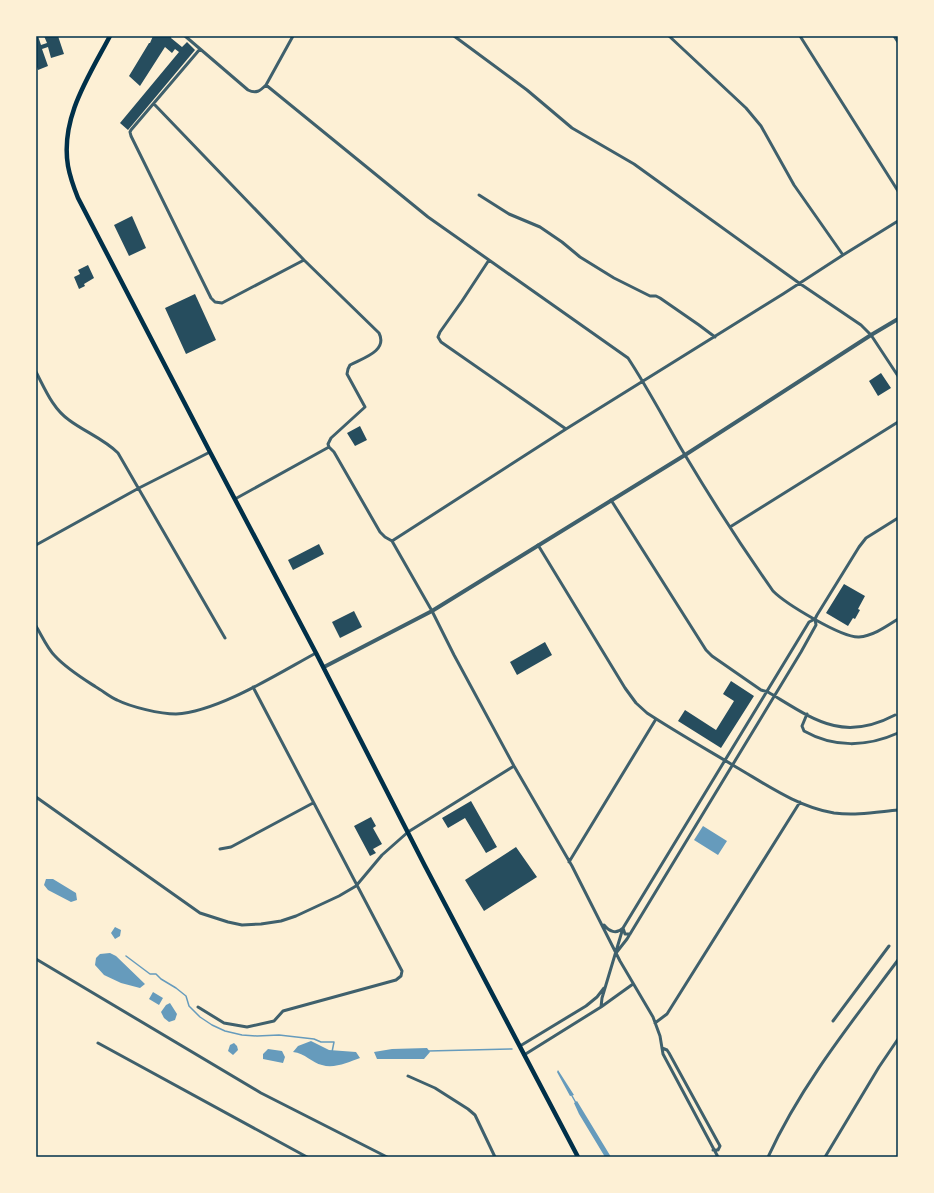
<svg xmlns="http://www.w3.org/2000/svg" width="934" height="1193" font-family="'Work Sans',sans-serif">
<rect width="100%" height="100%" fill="#fdf0d5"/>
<path fill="#669bbc" d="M703,826L727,841L718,855L694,840Z
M46,879H53L76,893L77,900L71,902L48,890L44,885Z
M115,927L121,930L120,936L115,939L111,933Z
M110,953L116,956L145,984L140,988L121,983L104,975L95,965L96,958L100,954Z
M153,992L163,998L159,1005L149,999Z
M170,1003L177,1014L175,1020L169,1022L164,1018L161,1012L166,1005Z
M311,1041L329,1050L356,1052L360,1058C349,1062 334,1069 322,1065C312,1063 305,1053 293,1052L298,1046Z
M234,1043L237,1046L238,1050L233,1055L228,1051L230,1045Z
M427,1048L430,1052L424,1059H377L374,1052L392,1049Z
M268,1049L282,1051L285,1057L283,1063L263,1059V1054Z
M558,1070L574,1095L570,1096L557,1072Z
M577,1101L611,1157H605L579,1114L574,1103Z"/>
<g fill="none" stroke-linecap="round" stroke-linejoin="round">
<path stroke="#669bbc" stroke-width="1.5" d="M126,956L150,974H156L161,979L176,988L186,996L189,1006L200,1017L212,1025L225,1031L242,1035L257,1036L279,1035L314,1039L321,1042H334L332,1052
M428,1051L512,1049
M571,1094L576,1103"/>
</g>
<path fill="#264d5e" d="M36,36H38L41,45L47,43L44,36H58L64,54L51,58L48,47L42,49L48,66L38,70L36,64Z
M153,36H171V38L182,47L187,42L195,50L128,130L120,123L179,52L175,49L172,53L165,47L140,86L129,76L149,43H150Z
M132,216L146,248L129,256L114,225Z
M88,265L94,278L84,284L85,286L79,289L74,277L80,274L78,270Z
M195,294L216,340L186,354L165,308Z
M881,373L891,388L878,396L869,381Z
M360,426L367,440L355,446L347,433Z
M319,544L324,554L293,570L288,560Z
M844,584L865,596L858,609L860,610L855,619L853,618L848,626L826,613Z
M354,611L362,627L340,638L332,622Z
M545,642L552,655L517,675L510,662Z
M731,681L754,696L721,748L678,721L685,710L716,730L734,701L723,694Z
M471,801L497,847L486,853L465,818L448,828L442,818Z
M371,817L376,826L373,828L382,844L373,849L376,853L370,856L354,826Z
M516,847L537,877L484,911L465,880Z"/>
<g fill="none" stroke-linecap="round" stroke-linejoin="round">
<path stroke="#3f606c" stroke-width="3" d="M185,36L248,90C256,94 260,91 266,85L293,36
M454,36L527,90L572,128L634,164L799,283L861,325L871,335L898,376
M669,36L746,108L761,126L794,185L843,255
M800,36L898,191
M894,36L898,42
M200,49L131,130L130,132L131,136L211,298L215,302L222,303L304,260
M266,85L428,217L628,358C649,390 666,423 685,455C713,502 742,547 773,591C786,604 842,638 859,637C873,636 887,626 898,619
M154,104L304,260L379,333C388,351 363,358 350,365L348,369L347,374L365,407L331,438L328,444L329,447
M479,195L509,214L540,227L562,242L580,257L614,278L650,296H656L660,298L699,325L715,337
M489,260L462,301L440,332L438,337L441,342L566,429
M36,372C45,389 53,409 69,420C85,432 104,439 118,453L225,638
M235,499L329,447L334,452L380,532L385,537L392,541L432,611L454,655L514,766L572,866L620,961L653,1017L660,1036L663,1054L718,1157
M611,500L706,650L712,656L761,690L768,692C813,719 842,743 895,715
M730,527L898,422
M392,541L566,429L783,294L843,255L898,221
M36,545L139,488L210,452
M538,545L625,688L636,703L647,713C676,732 706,749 736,767C767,785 798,807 834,813C856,816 877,812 898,810
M36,626C42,636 47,648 55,656C67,669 82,678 96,687C103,691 110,697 117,700C131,707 160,714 176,714C218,712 279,673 316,653
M807,714L802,726L804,731C834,748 867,747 898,733
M36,797L200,913L228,922L242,925L261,924L281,921L296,916L339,896L356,886L382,855L408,832L514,766
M220,849L231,847L313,803
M569,862L656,719
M604,925C609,931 616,935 623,928L625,934H630
M616,953L627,939L801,652L816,625L815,619L817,615L859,547L866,538L898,518
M36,959L261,1093L387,1157
M198,1007L224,1023L247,1027L274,1021L283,1011L396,980L401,976L402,971L253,687
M601,1007L602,998L623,928L809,622L815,619
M833,1021L889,946
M655,1023L667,1014L800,802
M98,1043L307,1157
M520,1046L586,1006L597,997L604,988
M662,1048L667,1050L669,1053L720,1146L718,1150H713
M524,1055L601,1007L633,984
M408,1076L435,1088L468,1109L475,1115L495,1157
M768,1157C801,1085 851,1023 898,960
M825,1157L879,1067L898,1039"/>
<path stroke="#3f606c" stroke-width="4" d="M324,667L432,611L685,455L871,335L898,319"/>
<path stroke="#003049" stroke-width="4.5" d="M110,36C89,76 60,118 68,166C70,177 74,188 78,198L210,452L316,653L425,866L578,1157"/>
</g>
<rect width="934" height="1193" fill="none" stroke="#fdf0d5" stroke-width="74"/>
<rect x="37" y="37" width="860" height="1119" fill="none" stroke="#003049" stroke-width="1.5"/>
</svg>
